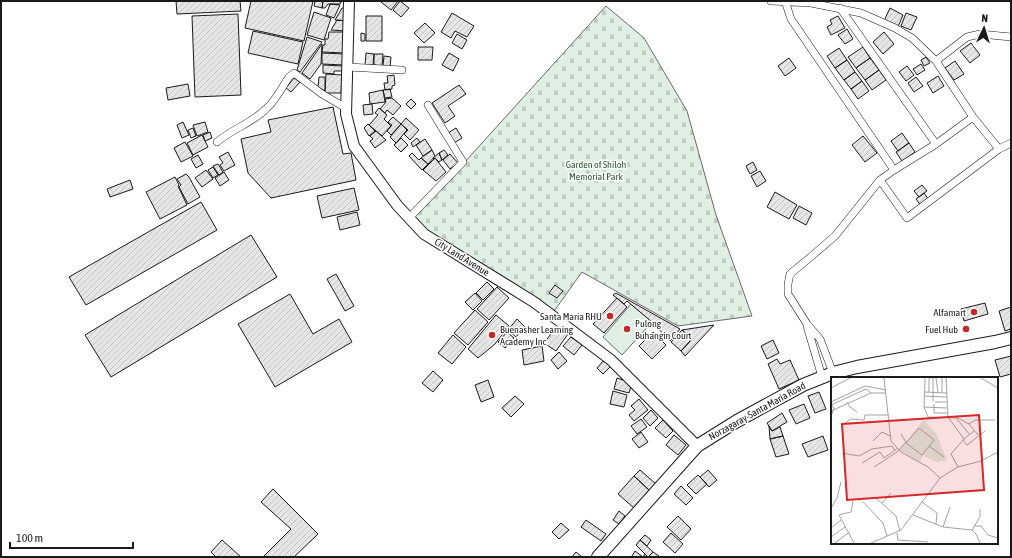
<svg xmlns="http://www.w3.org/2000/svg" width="1012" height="558" font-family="'Asap Condensed',sans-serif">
<defs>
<pattern id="cemetery-stones" width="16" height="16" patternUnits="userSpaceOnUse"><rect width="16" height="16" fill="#e0efe3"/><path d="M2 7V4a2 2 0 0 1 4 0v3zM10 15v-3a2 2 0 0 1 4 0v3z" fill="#c0ccc2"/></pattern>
<pattern id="building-hatch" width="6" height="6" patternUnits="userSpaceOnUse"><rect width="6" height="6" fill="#e6e6e6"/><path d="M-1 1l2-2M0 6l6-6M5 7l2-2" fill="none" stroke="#c5c5c5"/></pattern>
</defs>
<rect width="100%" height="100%" fill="#fff"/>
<path fill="#e0efe3" stroke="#6a6a6a" d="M631,304L652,322L622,355L603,337Z"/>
<path fill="url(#cemetery-stones)" stroke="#6a6a6a" d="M606,6L644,38L687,111L716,215L752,316L678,326L582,272L552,314L409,218L444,185Z"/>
<path fill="url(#building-hatch)" stroke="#1a1a1a" d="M176,1H240L241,11L177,14Z
M251,1H313L304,41L245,28Z
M315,1H323L322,8L314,6Z
M323,1H339L341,2L340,4H328L325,8H322Z
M381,1H398L391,10L381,2Z
M400,1L409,8L401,17L393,10Z
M330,4L340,5L334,18L326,15Z
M342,8H348L347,21L335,20Z
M890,8L903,15L898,27L884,21Z
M314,12L331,18L324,40L307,35Z
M452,13L474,26L467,37L455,31L451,38L441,32Z
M906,13L917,17L911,30L901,26Z
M238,14L241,95L195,97L192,16Z
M366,16H382V41H366Z
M838,16L845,28L831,35L827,27L832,24L830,20Z
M337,20L347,21L346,31L331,30Z
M425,23L435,33L424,43L414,33Z
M847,29L853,39L845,44L838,35Z
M253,31L303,42L298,64L248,53Z
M329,32H345V53L322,52L323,45H325V39H328Z
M884,32L894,44L883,54L873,42Z
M361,33L365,34V41H361Z
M457,34L467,40L462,49L452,43Z
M307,37L322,42L300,72L297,70Z
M971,43L980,55L970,63L960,51Z
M322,44L321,64L310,79L302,73Z
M418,47H433L432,60H418Z
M863,47L870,58L856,68L848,57Z
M839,48L847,60L835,68L827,56Z
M322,53L344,54V65L322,64Z
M366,53L374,54L373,65H365Z
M449,53L459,59L453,71L442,65Z
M374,54H383L382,66L374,65Z
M384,56L391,57L390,67L383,66Z
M926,57L930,63L924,66L921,60Z
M789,58L796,68L785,76L778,66Z
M870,58L879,70L865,80L856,68Z
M847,60L855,72L844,80L835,68Z
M955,61L964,74L954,80L945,68Z
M921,64L925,70L917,75L913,69Z
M323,65L343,66V71H334V74L323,73Z
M907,66L914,75L906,81L899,72Z
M879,70L886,80L872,90L865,80Z
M855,72L862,81L851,89L844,80Z
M326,74L342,75L341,93H325Z
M394,75L395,85L392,86V89L385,90L384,83H388L387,76Z
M938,76L944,86L933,93L927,83Z
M319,77H325V91L318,87Z
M916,77L923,86L914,92L908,83Z
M294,78L300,82L291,92L286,88Z
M862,81L869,91L858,99L851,89Z
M188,84L190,96L168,100L166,88Z
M459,85L466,94L448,106L455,116L445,123L432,103Z
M390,89L392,97L385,98L383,90Z
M383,90L385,102L370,104L369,93Z
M392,98L401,106L393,115L387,110L385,113L380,109L386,102L385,99Z
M411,99L416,104L411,109L406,104Z
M372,104L373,114L364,115L363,105Z
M333,107L343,154L351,153L356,180L271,198L248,173L241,139L271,132L268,120Z
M379,108L387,115L384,119L391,126L382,136L369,125L378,115L375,113Z
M393,117L401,124L391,135L387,131L392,125L388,122Z
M406,118L419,130L410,140L404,134L408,130L401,124Z
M183,122L189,135L182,138L177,125Z
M205,122L208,132L197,136L193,125Z
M368,124L375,131L369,136L364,128Z
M401,124L407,130L396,143L390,137Z
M193,128L196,136L191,138L188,130Z
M456,128L462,138L454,143L448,133Z
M376,131L386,140L375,148L370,141L373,139L370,136Z
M210,132L212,138L205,141L203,135Z
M902,133L909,143L898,151L891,141Z
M202,135L208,147L193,155L187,143Z
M863,136L877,153L865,162L852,145Z
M401,138L408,145L401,152L394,145Z
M417,138L420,142L413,147L411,143Z
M425,139L432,150L423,156L416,145Z
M185,142L193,156L181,162L174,148Z
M909,143L915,152L902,161L896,152Z
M432,150L435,156L428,164L421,158Z
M444,150L448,155L442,160L439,153Z
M228,152L235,165L224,171L220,165L223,163L219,157Z
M412,153L419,160L421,158L428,164L422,170L409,156Z
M439,153L442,160L439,162L435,158L434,159L433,158Z
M450,154L458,163L450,169L443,160Z
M198,155L203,164L196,168L191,159Z
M435,158L446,172L436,181L423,170Z
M753,162L757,170L750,174L746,166Z
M218,164L223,172L219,175L213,166Z
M213,167L218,175L213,178L208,170Z
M206,170L213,179L202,187L195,178Z
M760,171L766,181L757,187L751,176Z
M224,172L229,180L220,186L215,178Z
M186,174L189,177L200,197L188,204L179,187L181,185L177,179Z
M175,177L179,185L178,186L187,205L160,219L146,192Z
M130,180L133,189L110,197L107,189Z
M922,185L927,191L919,197L914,191Z
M354,188L359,210L322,218L317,196Z
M775,192L797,205L789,219L767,207Z
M924,193L929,200L921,206L916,199Z
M201,202L217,230L86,305L69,277Z
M799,206L812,213L806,225L793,218Z
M357,212L360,225L340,230L337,217Z
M251,235L277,277L111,377L85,335Z
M336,274L354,306L345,311L327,279Z
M487,282L494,289L483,300L476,293Z
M555,285L563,291L557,298L549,293Z
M497,287L509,298L489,320L477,309Z
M475,293L482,301L473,310L465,302Z
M616,293L680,329L670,341L652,322L627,301L624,304L613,295Z
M290,294L313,334L339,319L352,342L275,387L238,324Z
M617,298L627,307L604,333L593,324Z
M985,303L988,314L964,321L961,309Z
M1011,307V329L1005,331L999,311Z
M475,310L488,322L468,345L454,333Z
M496,315L509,326L495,344L478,358L468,349Z
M517,319L525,327L516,337L508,330Z
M714,325L685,356L681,351L692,339L682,330Z
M560,328L568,334L556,351L544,343L554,330L557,332Z
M682,330L692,339L681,351L671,342Z
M507,332L514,338L505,348L498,342Z
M653,332L666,345L652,359L639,346Z
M453,335L466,347L452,364L438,353Z
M571,337L582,345L574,355L563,346Z
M773,340L779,353L767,359L761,346Z
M542,346L544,361L524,365L522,350Z
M559,352L567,361L558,369L551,360Z
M1011,356V374L1000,377L995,360Z
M777,359L780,364L790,360L799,380L779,389L768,364Z
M604,360L611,366L603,374L597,368Z
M433,371L443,380L433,392L422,383Z
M617,378L632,383L629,393L614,389Z
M488,380L494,397L481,402L475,385Z
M613,391L627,395L624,407L610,404Z
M819,392L826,409L815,413L808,396Z
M515,396L524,404L511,417L502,408Z
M639,399L648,410L634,421L629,415L635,410L631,406Z
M804,404L810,418L796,424L789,410Z
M651,410L658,418L650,426L643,418Z
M782,413L787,422L772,431L767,423Z
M641,419L647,427L637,434L631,426Z
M663,420L673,431L666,438L655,428Z
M769,426L772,431L780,427L783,436L770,439Z
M641,432L648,442L639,448L632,439Z
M674,435L686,445L678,455L666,445Z
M783,436L789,454L776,457L770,439Z
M823,436L828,450L808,457L802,444Z
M640,470L656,484L650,491L634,476Z
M708,470L717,480L709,487L700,477Z
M698,475L707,484L696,494L687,485Z
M634,476L650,491L634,508L618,494Z
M681,486L693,498L686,505L674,494Z
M273,489L318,534L294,557H263L291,529L261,502Z
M619,511L625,516L619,524L613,520Z
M678,516L691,529L681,540L667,527Z
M586,520L606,534L601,541L581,527Z
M561,523L569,530L559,539L552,532Z
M671,533L683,544L675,553L663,542Z
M645,535L651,540L647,546L640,540Z
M222,540L241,557H216L211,552Z
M640,540L653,552L648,557L636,545Z
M635,551L643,557H633L632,556Z
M576,552L582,557H572Z
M653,552L659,556L658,557H643L645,554L648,557Z"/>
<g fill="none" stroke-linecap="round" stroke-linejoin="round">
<g stroke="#1a1a1a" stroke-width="8">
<path id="street" d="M771,1L811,3L861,13L895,28L912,38L936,61L973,117L999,149
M785,1L791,19L894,170L880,180L835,236L813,255L790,274L788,284V294L807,324L820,339L833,373
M840,8L936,144
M936,61L967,37L980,34L1011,37
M348,67L402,70
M217,142C232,129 254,122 267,108C276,100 282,87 289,77L294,73L322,94L346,108
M894,170L936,144L973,117
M880,180L907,218L999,149L1011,143
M409,218L463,162L428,105
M807,326L822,377"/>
</g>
<g stroke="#1a1a1a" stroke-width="12">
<path id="secondary" d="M349,1L346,114L354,146L397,205L424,234L534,302L611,360L697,446"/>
</g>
<g stroke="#1a1a1a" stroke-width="14">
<path id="primary" d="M598,557L697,446L737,421L803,385L833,373L857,367L995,342L1011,338"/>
</g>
<use href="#street" stroke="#fff" stroke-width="7"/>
<use href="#secondary" stroke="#fff" stroke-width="10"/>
<use href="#primary" stroke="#fff" stroke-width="12"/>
</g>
<g fill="#c62828" stroke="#fff" stroke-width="1.5">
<circle cx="974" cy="312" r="4"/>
<circle cx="610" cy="316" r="4"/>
<circle cx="627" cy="329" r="4"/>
<circle cx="966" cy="329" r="4"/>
<circle cx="492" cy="335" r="4"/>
</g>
<g text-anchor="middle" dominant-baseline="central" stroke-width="3" stroke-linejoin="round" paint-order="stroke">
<g font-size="10" fill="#2b5a34" stroke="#fff">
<text x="596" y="164">Garden of Shiloh<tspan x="596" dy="12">Memorial Park</tspan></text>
</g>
<g font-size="10" fill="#1a1a1a" stroke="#fff">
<text transform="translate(462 257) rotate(32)">City Land Avenue</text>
<text transform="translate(757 411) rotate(-29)">Norzagaray-Santa Maria Road</text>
</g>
<g font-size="10" fill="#1a1a1a" stroke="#fff" text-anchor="end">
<text x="966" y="312">Alfamart</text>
<text x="602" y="316">Santa Maria RHU</text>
<text x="635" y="323" text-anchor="start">Pulong<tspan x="635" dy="12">Buhangin Court</tspan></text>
<text x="500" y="329" text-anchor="start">Buenasher Learning<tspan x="500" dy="12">Academy Inc</tspan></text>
<text x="958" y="329">Fuel Hub</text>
</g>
</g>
<g transform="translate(831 377)">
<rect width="167" height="167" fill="#fff"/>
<path d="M93,43L105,56L116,83L106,85L92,79L89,85L68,73Z" fill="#e0efe3"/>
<path fill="none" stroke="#a3a3a3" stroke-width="1" d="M53,1L60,64L70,75L97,90L109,101M94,1L93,30L116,31M105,1L107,15M111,1V15M115,1L117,40L133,62L120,77L127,90M150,1L167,11M0,11L19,1M94,15L116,16M98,15V1M93,19L116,20M102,24V1M0,25L34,9L55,13M16,25L19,30L26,35M104,25H117M103,27V36H117M0,28L35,12L40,16M93,30L97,40L127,41L138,47L147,58M0,34L40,16H55M0,39L3,32L1,28M125,41L139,58M14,46L20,42L33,43L34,38H58M138,47L144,43H164M88,51L103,63L91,78L75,66ZM133,62L143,54M132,63L136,68L154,54M42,64L51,55L59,59M98,69L113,80M11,76L28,79L41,72L61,69L64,74M31,86L49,75L53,81L67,71M43,90L66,75L75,65L70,57M45,121L65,139L69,154M22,124L20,135L8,138L23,166M32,125L52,146L56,159M91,125L106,136L105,147M51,126L60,116M0,131L6,121L10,105M82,138L112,150L141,153L145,157L149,166M143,149H150L157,158L167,161M112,150L119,130M0,151L10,143M141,153L149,140V132M66,156L67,163L97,165M0,160L14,150M4,166L17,156M40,166L70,153L109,101L127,90L150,84L167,75"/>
<path fill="#d62828" fill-opacity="0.15" stroke="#d62828" stroke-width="2" d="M148,38L153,113L16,123L11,47Z"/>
<rect width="167" height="167" fill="none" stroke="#1a1a1a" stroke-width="2"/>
</g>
<rect width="1012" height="558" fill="none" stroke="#1a1a1a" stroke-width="4"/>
<g transform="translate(984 28) rotate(4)" stroke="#ffffff" stroke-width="3" paint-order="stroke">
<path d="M0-3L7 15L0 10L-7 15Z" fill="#1a1a1a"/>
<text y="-6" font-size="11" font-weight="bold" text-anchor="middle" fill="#1a1a1a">N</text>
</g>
<path d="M10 542v6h123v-6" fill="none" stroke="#1a1a1a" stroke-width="2"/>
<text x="16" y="542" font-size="12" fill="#1a1a1a" stroke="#ffffff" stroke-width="3" paint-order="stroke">100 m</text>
</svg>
